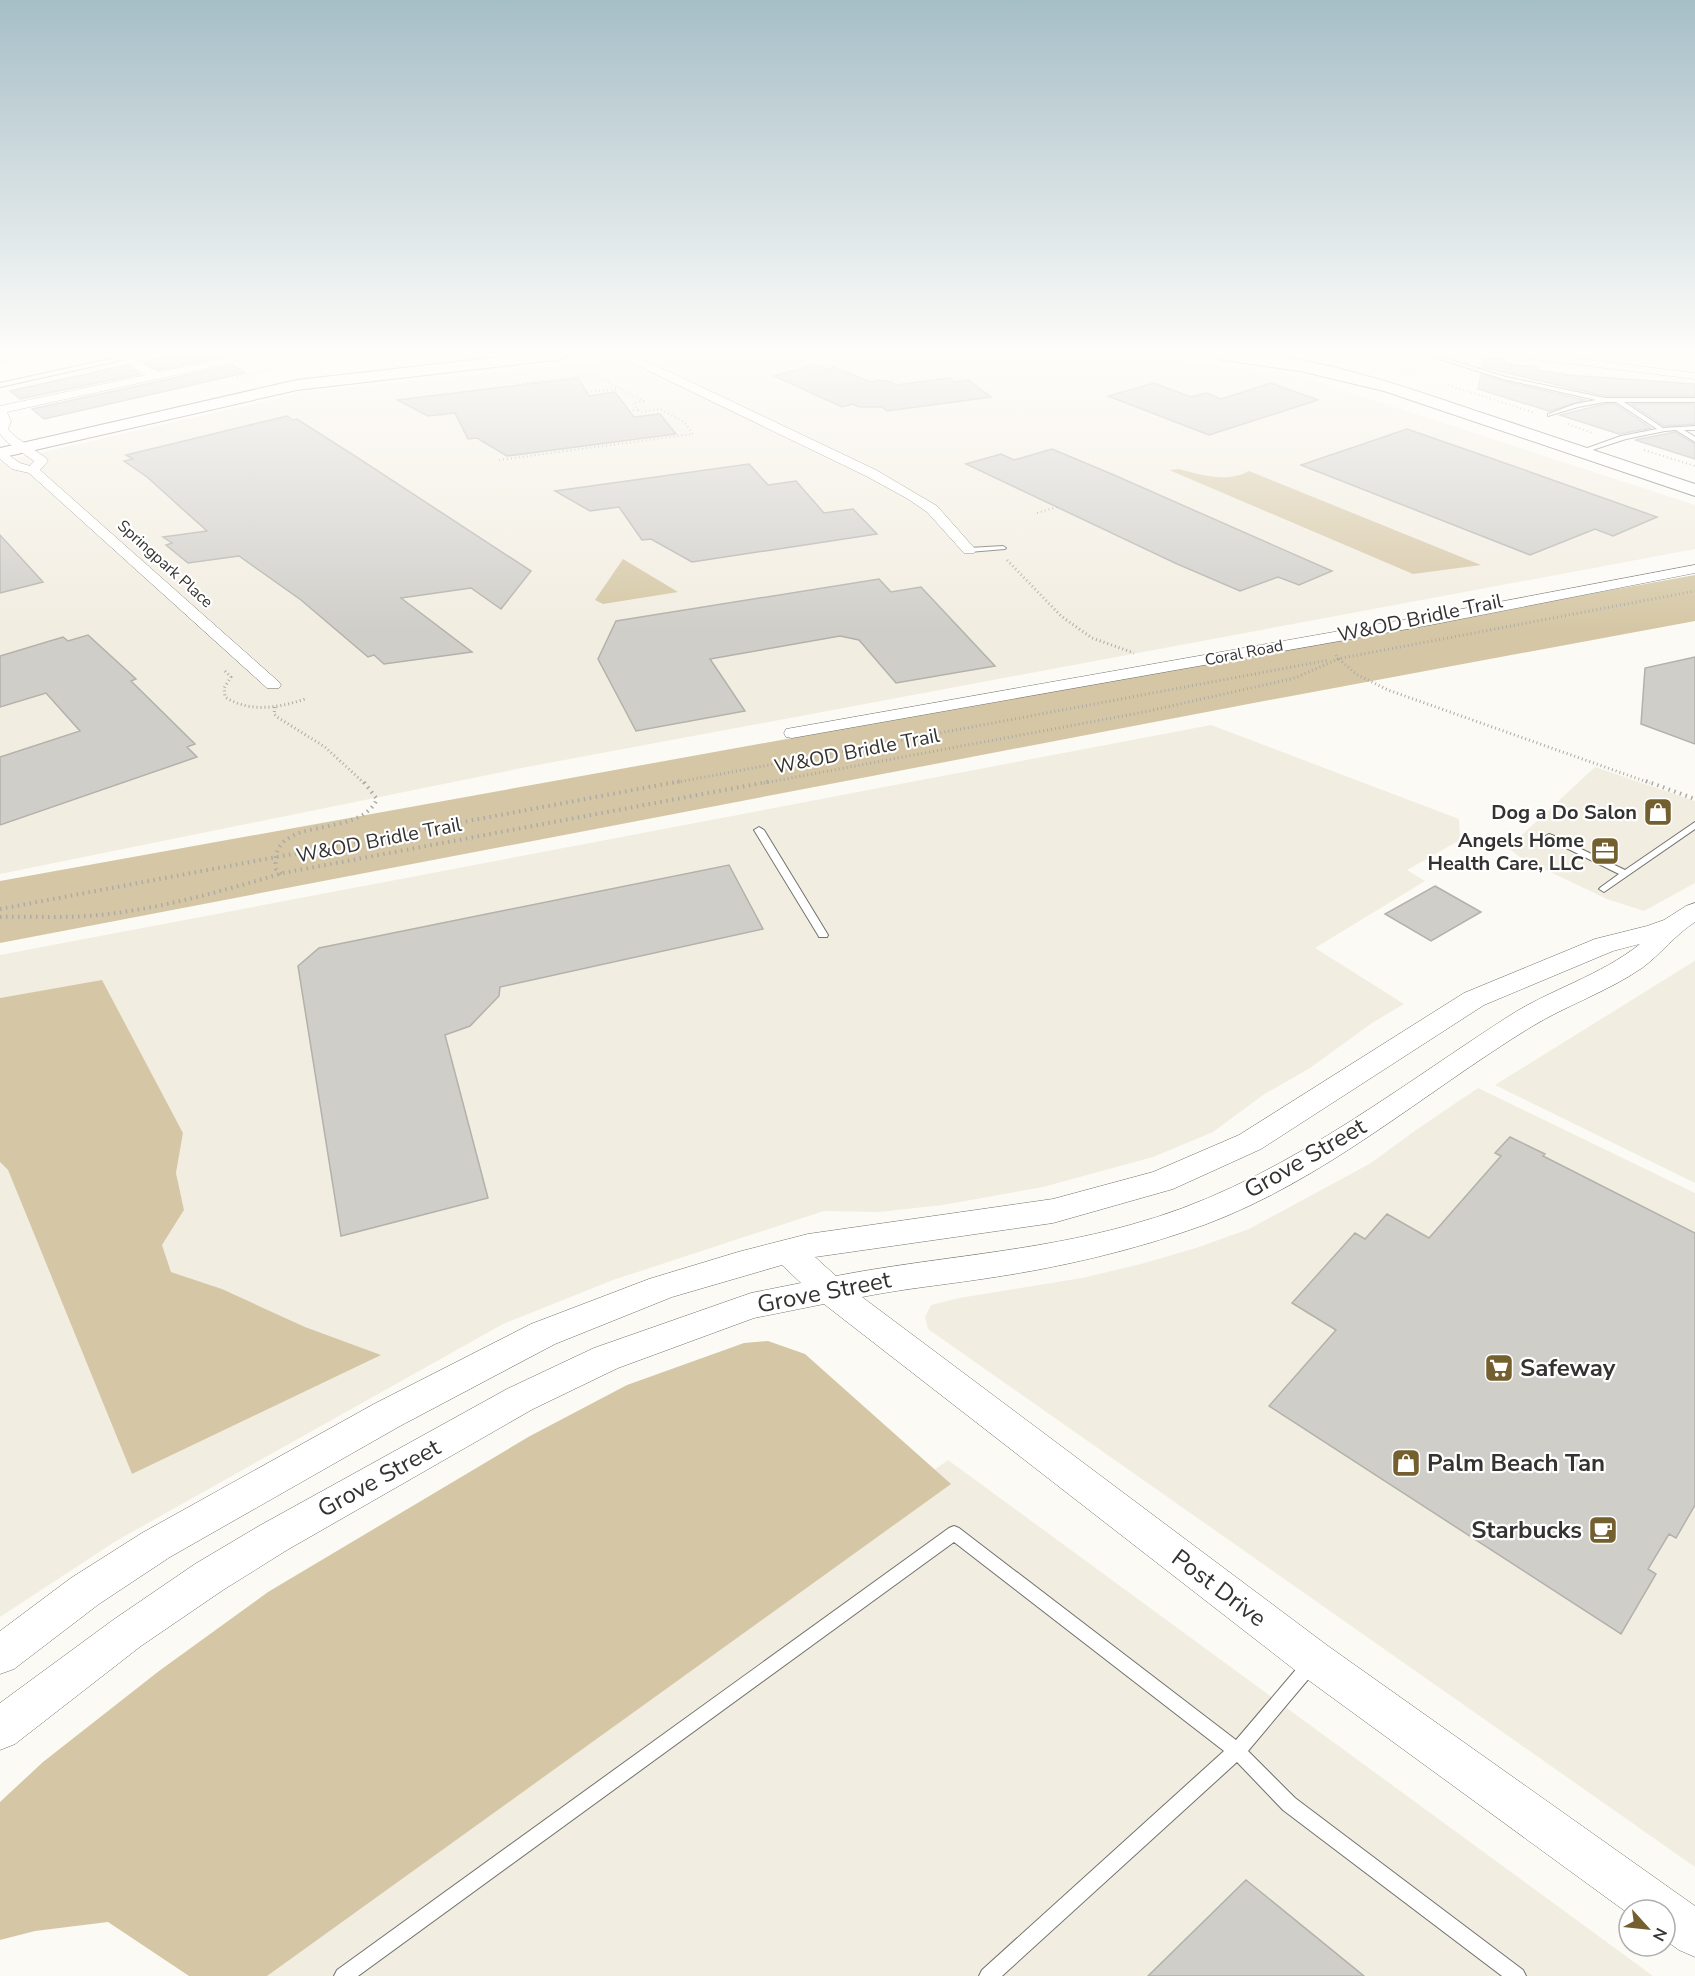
<svg xmlns="http://www.w3.org/2000/svg" width="1695" height="1976" font-family="'Nunito Sans',sans-serif">
<rect width="100%" height="100%" fill="#fcfaf5"/>
<path fill="#f2ede1" d="M670,354H1126L1296,375L1695,505V549L527,767L0,874V462L305,392Z
M1211,725L1459,819L1460,840L1407,870L1425,881L1315,948L1404,1004L1372,1023L1310,1068L1263,1095L1213,1132L1153,1157L1043,1187L943,1205L879,1212L824,1211L613,1280L503,1324L116,1541L0,1617V1162L8,1170L132,1474L380,1355L305,1327L222,1289L171,1272L162,1245L184,1210L176,1173L183,1133L102,981L0,998V955Z
M1595,767L1695,801V883L1644,911L1607,899L1521,858L1508,848Z
M1695,960V1183L1495,1085L1693,962Z
M1478,1088L1695,1193V1867L928,1329L925,1317L931,1305L959,1298L1082,1278L1141,1264L1196,1248L1249,1229L1371,1163L1416,1130Z
M948,1460L1653,1976H233Z"/>
<path fill="#d5c7a5" d="M1179,469C1201,475 1227,483 1249,471L1481,565L1413,574L1169,470Z
M623,559L678,592L603,604L595,600Z
M1695,575V621L1264,701L0,943V881Z
M102,980L183,1133L176,1173L184,1210L162,1245L171,1272L222,1289L305,1327L381,1355L132,1474L8,1170L0,1162V998Z
M768,1341L805,1354L951,1484L267,1976H189L108,1922L35,1931L0,1940V1802L43,1762L159,1671L268,1592L530,1436L627,1385L744,1343Z"/>
<path fill="#d0cec9" stroke="#b3b1ac" stroke-width="1.5" d="M180,354H216L221,357L158,370L144,362Z
M1485,358L1505,360V364L1537,367L1536,370L1568,375L1695,384V396H1605L1482,367Z
M127,365L140,374L20,399L10,391Z
M233,365L245,373L44,419L32,409Z
M816,365L827,369L834,367L870,382L879,380L892,382L896,385L950,378L954,382L968,380L991,397L887,411L882,407H859L853,404L842,407L774,376Z
M1481,374L1503,381L1585,400L1549,411L1478,389Z
M578,378L589,396L615,392L634,417L660,414L676,434L507,456L477,438L468,439L455,413L428,416L397,400Z
M1154,383L1191,397L1206,393L1221,399L1271,383L1318,400L1209,435L1108,396Z
M1605,404H1615L1651,428L1619,434L1560,415Z
M1631,404H1695V424L1664,426Z
M287,416L293,420L297,419L358,458L531,571L501,609L471,588L401,598L472,652L384,664L374,655L368,657L301,600L239,556L188,563L166,545L172,543L163,537L207,531L147,477L124,461L133,459L126,455Z
M1407,429L1499,461L1657,517L1613,536L1595,529L1530,555L1301,465Z
M1675,432L1695,444V459L1635,440Z
M1052,449L1114,475L1332,571L1299,585L1278,577L1240,591L1175,563L966,464L1001,454L1014,460Z
M749,464L768,485L796,481L824,513L853,509L877,534L692,562L651,539L642,540L619,507L590,511L555,491Z
M0,535L43,582L0,593Z
M879,579L891,592L921,587L995,666L896,683L859,640L840,636L710,659L745,711L636,731L598,659L616,621Z
M88,635L136,679L131,681L195,744L187,747L197,757L0,825V757L80,731L46,693L0,707V656L63,637L68,641Z
M1695,657V744L1641,724L1645,668Z
M729,865L763,929L500,987L499,996L470,1026L445,1035L488,1198L341,1236L298,966L319,948Z
M1435,886L1481,912L1431,941L1385,914Z
M1510,1137L1545,1154L1543,1156L1695,1233V1505L1676,1538L1669,1534L1648,1569L1656,1574L1621,1634L1269,1406L1336,1330L1292,1303L1355,1233L1365,1239L1387,1214L1429,1238L1501,1156L1495,1153Z
M1246,1880L1364,1976H1148Z"/>
<g fill="none" stroke-linecap="round" stroke-linejoin="round">
<g stroke="#72716c" stroke-width="2">
<path id="service" d="M1423,354H1431L1506,377L1605,398H1695V402H1624L1663,428L1695,426V430H1684L1695,437V442L1676,430L1665,431L1626,439L1583,453H1579V451L1621,436L1657,429L1616,402H1605L1578,407L1548,416V414L1575,404L1596,400L1503,379Z
M124,356L126,357V359L0,387V383Z
M1003,546L1006,548L1005,549L969,552L965,550L969,548Z
M1695,822V829L1604,892L1599,889L1601,887L1619,874L1544,837L1549,834L1552,835L1625,870Z
M759,827L764,830L828,935L827,937H819L818,935L754,830Z
M954,1526L959,1528L1236,1740L1304,1660L1310,1657L1316,1660L1318,1665L1316,1670L1248,1751L1295,1798L1523,1970L1526,1976H1502L1283,1810L1237,1762L1002,1976H979L982,1970L1224,1751L954,1542L358,1976H334L337,1970L949,1528Z"/>
</g>
<g stroke="#72716c" stroke-width="1">
<path id="minor" d="M9,354H28L0,362V356Z
M114,354H126L158,372L235,356L240,359L235,362L7,412L11,421L8,429L16,437L46,458L48,461L40,470L279,682L281,685L279,688H267L29,473L12,469L0,459V449L20,463L30,466L34,461L8,443L0,434V406L146,375Z
M614,354H628L672,373L876,470L937,506L976,550L974,553H964L927,512L908,499L866,476Z
M1510,354H1539L1695,373V379L1515,357Z
M1695,565V573L1430,625L792,738L786,737L784,733L786,729L792,728L1430,615Z"/>
</g>
<g stroke="#72716c" stroke-width="1">
<path id="tertiary" d="M1695,903V922C1675,935 1661,954 1642,968C1607,992 1567,1005 1531,1027C1422,1094 1325,1180 1204,1225C1132,1251 1058,1268 982,1279C942,1285 902,1289 862,1297L1328,1646L1695,1906V1957L1679,1950L1665,1940V1910H1629V1914L1300,1674L824,1304L754,1318L618,1368L533,1409L287,1550L223,1590L141,1646L15,1744L0,1750V1703L113,1620L195,1564L259,1526L507,1389L594,1348L751,1293L801,1283L782,1265L672,1297L555,1344L400,1426L170,1557L99,1604L14,1669L0,1674V1631L71,1578L142,1533L374,1404L531,1324L649,1279L738,1252L808,1234L1053,1199L1153,1172L1239,1135L1464,993L1595,939L1647,926L1664,920L1686,906ZM1640,944C1600,976 1551,989 1509,1016C1388,1094 1272,1187 1130,1225C1034,1252 934,1257 836,1276L815,1257L1053,1223L1173,1189L1261,1149L1484,1005L1613,951Z"/>
</g>
<g stroke="#72716c" stroke-width="2">
<path id="secondary" d="M525,354H571L563,359L297,390L0,458V448L297,380Z
M1209,354C1296,348 1397,384 1479,412C1551,436 1623,460 1695,484V496L1384,391L1300,371L1217,359Z"/>
</g>
<path stroke="#adaba7" stroke-width="2" stroke-dasharray="1 3" stroke-linecap="butt" d="M39,357L53,354
M1402,370L1413,373
M237,377L270,370
M1448,385L1535,413
M587,392L619,389
M629,411L638,410
M1568,424L1592,433
M1644,450L1695,466
M499,460L693,434L684,422L660,409L640,412L633,403L644,401L594,375L517,384
M1037,513L1057,507"/>
<path stroke="#adaba7" stroke-width="3" stroke-dasharray="1 3" stroke-linecap="butt" d="M1007,560L1061,616L1092,638L1134,653
M1337,659L1695,591
M1339,659L1356,674L1388,690L1650,783
M225,671L231,677L224,688L225,697C250,713 278,708 305,699
M275,707L274,714L277,717L325,747L364,783
M673,783L1329,660
M764,783L1144,712L1295,678L1338,659L1336,655"/>
<path stroke="#adaba7" stroke-width="4" stroke-dasharray="1.5 4.5" stroke-linecap="butt" d="M1646,781L1695,799
M281,874L276,869C268,812 359,841 377,799L363,781
M0,909L681,781
M0,917C29,916 58,918 87,916C153,911 219,892 283,873L772,781"/>
<use href="#service" fill="#fff" fill-rule="evenodd"/>
<use href="#minor" fill="#fff" fill-rule="evenodd"/>
<use href="#tertiary" fill="#fff" fill-rule="evenodd"/>
<use href="#secondary" fill="#fff" fill-rule="evenodd"/>
</g>
<linearGradient id="sky" x2="0" y2="1"><stop stop-color="#a6bec7"/><stop offset="0.56" stop-color="#fefdfa"/><stop offset="1" stop-color="#fefdfa" stop-opacity="0"/></linearGradient>
<rect width="1695" height="630" fill="url(#sky)"/>
<defs>
<g id="shop-square" transform="scale(1.5)"><rect x="-9" y="-9" width="18" height="18" rx="4" fill="#74602f" stroke="#fff"/><path d="M-5-2.5h2.3a2.7 3.5 0 0 1 5.4 0H5L5.5 6h-11ZM-1.5-2.5h3a1.5 2.3 0 0 0-3 0Z" fill="#fff"/></g>
<g id="office-square" transform="scale(1.5)"><rect x="-9" y="-9" width="18" height="18" rx="4" fill="#74602f" stroke="#fff"/><path d="M-6-3h4V-5.5h4V-3h4V5H-6ZM-1-4.5V-3h2v-1.5ZM-6 0V1H6V0Z" fill="#fff"/></g>
<g id="supermarket-square" transform="scale(1.5)"><rect x="-9" y="-9" width="18" height="18" rx="4" fill="#74602f" stroke="#fff"/><path d="M-6-5.5h2.5l.6 2H6L4.5 2H-2.5L-4.4-4H-6ZM-1.5 3.2a1.3 1.3 0 1 0 .1 0ZM3 3.2a1.3 1.3 0 1 0 .1 0Z" fill="#fff"/></g>
<g id="cafe-square" transform="scale(1.5)"><rect x="-9" y="-9" width="18" height="18" rx="4" fill="#74602f" stroke="#fff"/><path d="M-5.5-4.5H6V0H3Q3 3.5 0 3.5H-2.5Q-5.5 3.5-5.5 0ZM3-3.2v2h1.7v-2ZM-6 4.5H4V6H-6Z" fill="#fff"/></g>
</defs>
<g fill-rule="evenodd">
<use href="#shop-square" x="1658" y="812"/>
<use href="#office-square" x="1605" y="851"/>
<use href="#supermarket-square" x="1499" y="1368"/>
<use href="#shop-square" x="1406" y="1463"/>
<use href="#cafe-square" x="1603" y="1530"/>
</g>
<g text-anchor="middle" dominant-baseline="central" stroke-width="4.5" stroke-linejoin="round" paint-order="stroke">
<g font-size="16" fill="#343331" stroke="#fff">
<text transform="translate(165 564) rotate(42)">Springpark Place</text>
<text transform="translate(1244 653) rotate(-11)">Coral Road</text>
</g>
<g font-size="20" fill="#343331" stroke="#fff">
<text transform="translate(1420 618) rotate(-12)">W&amp;OD Bridle Trail</text>
<text transform="translate(857 751) rotate(-11)">W&amp;OD Bridle Trail</text>
<text transform="translate(379 840) rotate(-11)">W&amp;OD Bridle Trail</text>
</g>
<g font-size="20" font-weight="bold" fill="#343331" stroke="#fff" text-anchor="end">
<text x="1637" y="812">Dog a Do Salon</text>
<text x="1584" y="840">Angels Home<tspan x="1584" dy="23">Health Care, LLC</tspan></text>
</g>
<g font-size="24" fill="#343331" stroke="#fff">
<text transform="translate(1305 1158) rotate(-30)">Grove Street</text>
<text transform="translate(824 1292) rotate(-11)">Grove Street</text>
<text transform="translate(379 1478) rotate(-29)">Grove Street</text>
<text transform="translate(1219 1588) rotate(37)">Post Drive</text>
</g>
<g font-size="24" font-weight="bold" fill="#343331" stroke="#fff" text-anchor="start">
<text x="1520" y="1368">Safeway</text>
<text x="1427" y="1463">Palm Beach Tan</text>
<text x="1582" y="1530" text-anchor="end">Starbucks</text>
</g>
</g>
<g transform="translate(1647 1928) rotate(117)"><circle r="28" fill="#ffffff" stroke="#aeadad" stroke-width="1.5"/>
<path d="M0-4.5L10 22L0 15L-10 22Z" fill="#74602f"/>
<text y="-9" font-size="16" font-weight="bold" text-anchor="middle" fill="#343331">N</text>
</g>
</svg>
